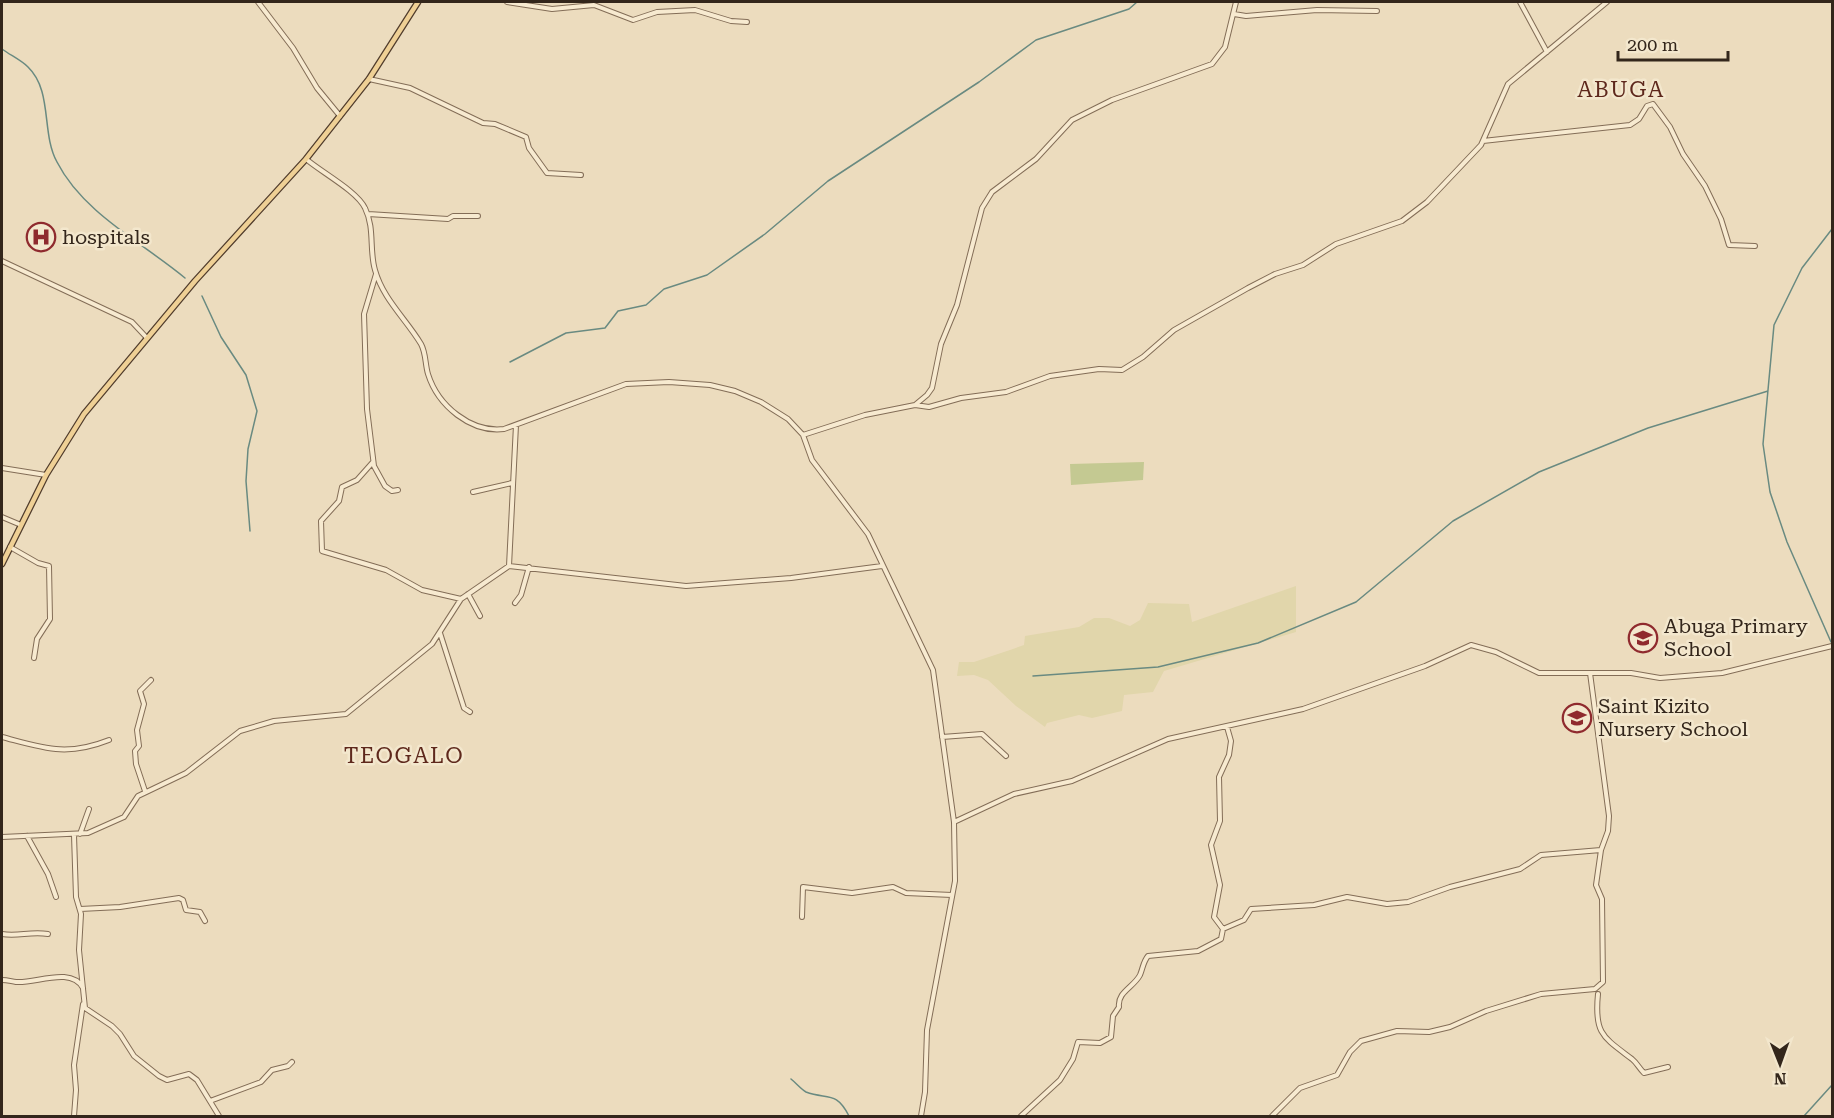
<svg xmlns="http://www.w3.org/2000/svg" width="1834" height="1118" font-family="'Roboto Serif',serif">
<rect width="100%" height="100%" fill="#ecdcbe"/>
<path fill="#e1d6ab" d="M1296,586V632L1164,671L1153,692L1124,695L1122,711L1092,718L1079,715L1047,723L1045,727L1016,706L988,680L974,675L957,676L959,662H974L1010,650L1024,645L1025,636L1079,627L1094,618H1109L1130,626L1140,620L1148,603L1189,604L1192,622Z"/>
<path fill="#c4c992" d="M1144,462L1143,480L1071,485L1070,464Z"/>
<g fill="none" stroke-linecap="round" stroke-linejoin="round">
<path stroke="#698a81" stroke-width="1.5" d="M2,49C10,55 21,60 28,67C53,91 41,133 57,162C83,213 143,243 185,278
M202,296L221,337L246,375L257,411L248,449L246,481L250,531
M510,362L566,333L605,328L618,311L646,305L664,289L707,275L765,234L828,181L979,82L1036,40L1129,9L1137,2
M1831,642L1787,542L1770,492L1763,444L1774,325L1802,268L1832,229
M1033,676L1158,667L1258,643L1356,602L1453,521L1539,472L1648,428L1768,391
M791,1079C796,1083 801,1089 806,1092C827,1100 836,1090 849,1116
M1804,1116L1832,1085"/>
<g stroke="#836d57" stroke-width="6">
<path id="minor" d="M258,2L293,48L317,88L340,116
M507,2L552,9L594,5L633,20L657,12L695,10L731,21L747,22
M1520,2L1547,52
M1234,14L1246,16L1317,10L1377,11
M369,79L410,88L483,123L495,124L526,137L529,148L547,173L581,175
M1483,141L1630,125L1639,119L1647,106L1653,104L1670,127L1683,154L1705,186L1721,219L1729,245L1755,246
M306,159C321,172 357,191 365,208C375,228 369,250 375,270C383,299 406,319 421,344C426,353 425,364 428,374C438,406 471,433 504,429L626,384L669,382L710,385L735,391L761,402L788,419L803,435L812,460L868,534L933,670L954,822L955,881L927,1030L925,1092L921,1116
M368,214L448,219L453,216H478
M2,261L132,322L147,338
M376,274L364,314L367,409L374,466L385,486L392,491L398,490
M915,405L929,407L961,398L1006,392L1050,376L1099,369L1122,370L1143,357L1174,330L1248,288L1275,274L1303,265L1336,244L1402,221L1427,202L1481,145L1508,84L1607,2
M803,435L865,415L915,405L927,395L932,388L941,344L957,305L982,208L992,192L1036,159L1072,120L1112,100L1212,64L1225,47L1236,2
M373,462L357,480L342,487L339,501L321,521L322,551L386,570L422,590L461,599
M2,468L46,475
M473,492L512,483
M2,517L21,525
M10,547L38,563L49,566L50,619L37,639L34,658
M509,566L516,425
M468,594L480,616
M515,603L521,595L529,567
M440,633L464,708L470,712
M2,737C44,748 66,757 109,740
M942,737L982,734L1006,756
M145,791L136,764L135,751L139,746L137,730L144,704L140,691L151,680
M954,822L1014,794L1072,781L1168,739L1303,709L1425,666L1471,645L1496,652L1539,673H1631L1660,678L1722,673L1832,646
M80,834L89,809
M74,835L76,897L81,914L79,950L85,1008L112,1026L120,1034L134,1056L159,1076L167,1080L189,1074L197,1080L219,1116
M27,836L48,874L56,897
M2,837L88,833L124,817L138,796L186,773L240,731L274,721L346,714L432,644L461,599L509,566L686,586L791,578L882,566
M80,909L120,907L179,898L183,900L186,910L200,912L205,921
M802,917L803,887L852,893L893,887L906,893L952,895
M1223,929L1244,920L1251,909L1314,905L1347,897L1387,904L1408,902L1450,887L1520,869L1541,855L1601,850L1608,831L1609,816L1590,673
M2,934C18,937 30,931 48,934
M2,980C7,980 10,981 16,982C35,984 71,966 83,988
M1598,994C1594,1034 1603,1037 1632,1059C1637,1063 1639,1068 1644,1073L1668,1067
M210,1101L261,1082L272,1070L288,1066L292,1062
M74,1116L76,1090L74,1065L83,1004
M1021,1116L1060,1080L1073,1059L1078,1042L1100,1043L1111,1037L1113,1016L1119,1007C1117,992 1134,987 1140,975C1143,968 1143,962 1148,956L1198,951L1221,939L1223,929L1214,917L1220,885L1211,845L1220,821L1219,777L1229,755L1231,741L1227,727
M1272,1116L1300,1088L1337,1075L1350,1052L1361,1041L1397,1031L1429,1032L1450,1027L1486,1011L1541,994L1595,989L1603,982L1602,899L1596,885L1601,850"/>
</g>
<g stroke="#503c2c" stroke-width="7">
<path id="major" d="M2,564L46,475L84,414L195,281L306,159L369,79L418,2"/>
</g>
<use href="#minor" stroke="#f7ead0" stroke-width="4"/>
<use href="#major" stroke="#efd095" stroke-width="4.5"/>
</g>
<defs>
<g id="hospital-ring" transform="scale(1.5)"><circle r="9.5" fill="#f3e7cd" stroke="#8f2a2e" stroke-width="1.5"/><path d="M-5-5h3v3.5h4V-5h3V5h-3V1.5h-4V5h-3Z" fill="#8f2a2e"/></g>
<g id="school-ring" transform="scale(1.5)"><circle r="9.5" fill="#f3e7cd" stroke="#8f2a2e" stroke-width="1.5"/><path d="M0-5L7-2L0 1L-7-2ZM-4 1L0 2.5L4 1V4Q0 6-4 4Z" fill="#8f2a2e"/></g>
</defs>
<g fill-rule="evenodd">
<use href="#hospital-ring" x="41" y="237"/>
<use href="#school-ring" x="1643" y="638"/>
<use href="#school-ring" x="1577" y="718"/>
</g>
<g text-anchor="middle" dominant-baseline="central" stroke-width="5" stroke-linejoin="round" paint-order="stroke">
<g font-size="20" fill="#33261b" stroke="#f3e7cd" text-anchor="start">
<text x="62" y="237">hospitals</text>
<text x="1664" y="626">Abuga Primary<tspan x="1664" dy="23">School</tspan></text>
<text x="1598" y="706">Saint Kizito<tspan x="1598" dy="23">Nursery School</tspan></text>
</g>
<g font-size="22" letter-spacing="1.5" fill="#5e281c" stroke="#f3e7cd">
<text x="1621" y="89">ABUGA</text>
<text x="404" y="755">TEOGALO</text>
</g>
</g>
<rect width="1834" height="1118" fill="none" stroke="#33261b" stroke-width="6"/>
<g transform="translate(1780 1064) rotate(179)" stroke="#f3e7cd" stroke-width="4.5" paint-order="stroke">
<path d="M0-4.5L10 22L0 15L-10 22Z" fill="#33261b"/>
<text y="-9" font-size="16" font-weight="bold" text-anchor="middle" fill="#33261b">N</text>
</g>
<path d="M1618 51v9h110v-9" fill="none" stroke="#33261b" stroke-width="3"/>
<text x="1627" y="51" font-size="18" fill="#33261b" stroke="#f3e7cd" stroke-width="4.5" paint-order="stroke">200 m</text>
</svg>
